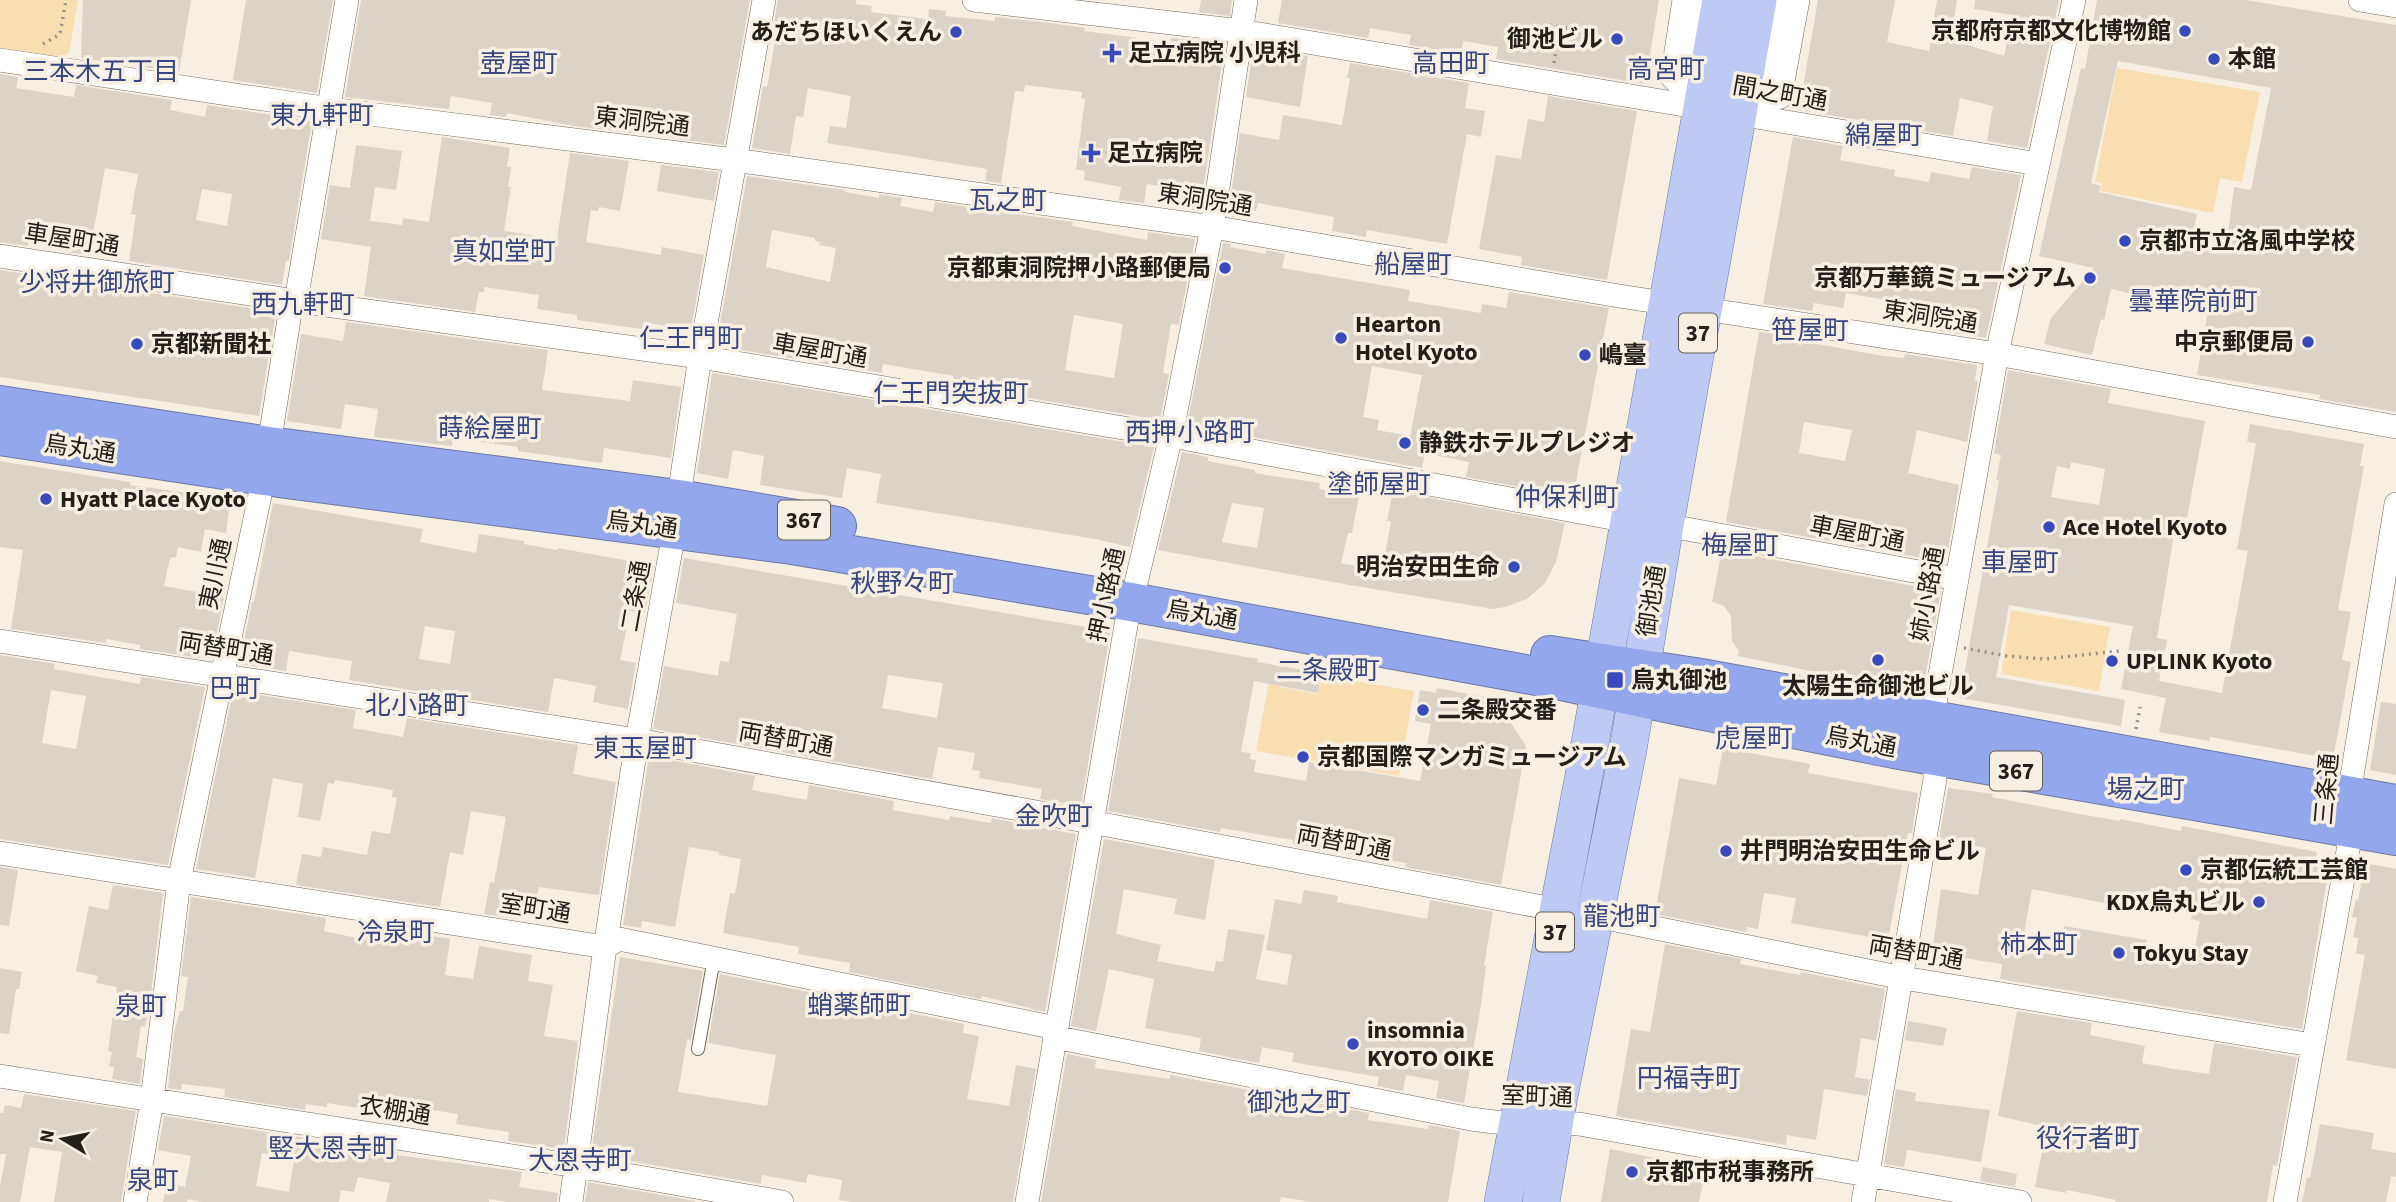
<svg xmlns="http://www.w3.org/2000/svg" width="2396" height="1202" font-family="'Source Sans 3','Noto Sans JP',sans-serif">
<rect width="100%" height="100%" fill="#f7efe2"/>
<path fill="#f9deb2" d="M0,0H78L69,53L57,61L0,52Z
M2117,68L2260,92L2242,182L2220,178L2213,213L2101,191L2102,183L2095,182Z
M2011,610L2110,627L2099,691L2001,674Z
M1322,675L1414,691L1399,776L1256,751L1269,682L1280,684V687L1318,694Z"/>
<path fill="#dbd3c7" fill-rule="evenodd" d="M83,0H191L179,72L81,58Z
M246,0H333L317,93L233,80Z
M361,0H750L724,145L670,138L671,134L639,128L638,134L574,126L507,113L506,117L490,115L492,103L451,96L449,109L345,97Z
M778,0H856V4L872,6L871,12L928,19L929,9L946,11L945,16L995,21V17L1051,23L1085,28L1084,31L1138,38L1137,44L1170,48L1171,38L1225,43L1200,211L1179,208L1182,189L1147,184L1144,203L1119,200L1121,187L1084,180L1085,171L1076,169L1085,99L1081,98L1082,92L1025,85L1024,92L1015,91L1001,183L985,181L987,169L827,143L830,126L846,128L851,96L808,88L803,117L796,116L790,154L752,148L763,86L767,87L776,35L772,34Z
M1201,0H1232L1230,16L1199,12Z
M1282,0H1659L1645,84L1496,59L1498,47L1463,41L1461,54L1409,45L1411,35L1370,28L1368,38L1278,23Z
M1818,0H1895L1887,42L1929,51L1937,0H1957L1951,40L2004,56L2013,15L1974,9L1975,0H2059L2027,148L1987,141L1993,106L1960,98L1953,136L1799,110Z
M2097,0H2246L2396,25V412L2319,399L2320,395L2197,375L2208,311L2111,289L2104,320L2101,319L2092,355L2044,344L2051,318L2094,268L2039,256L2081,68L2085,69ZM2118,61L2271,88L2251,190L2234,187L2226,249L2191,242L2197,214L2099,192L2101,186L2091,183Z
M1253,47L1308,56L1300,107L1246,97Z
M1350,63L1469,83L1465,108L1485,111L1481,137L1467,134L1447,244L1367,230L1366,237L1332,231L1334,217L1258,203L1256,211L1239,207L1235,217L1228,215L1240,133L1279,140L1283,115L1342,125L1350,78H1347Z
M0,74L18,77L16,88L74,97L76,85L172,100L170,110L205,117L207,105L312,121L289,261H286L282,285L129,261L136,215L131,214L138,174L105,168L93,234H90L88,246L84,245L82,254L66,252L67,247L28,242V246L0,242ZM202,189L232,194L227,226L196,220Z
M1548,96L1637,111L1607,280L1521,265L1522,257L1479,249L1496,155L1521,159L1528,119L1544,122Z
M442,137L510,148L507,167H511L508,187H511L504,231L557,239L570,153L629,161L620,211L599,207L598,211L591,210L586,242L661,255L662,247L704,255L691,330L643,322L642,329L577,320V315L537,309L539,295L484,287V292H479L475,312L364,296L371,247L321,239L330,185L350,188L356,145L402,151L396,190L375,187L370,221L402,225L403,218L429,222Z
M1793,137L1843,146L1840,160L1895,170L1894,176L1929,182L1931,172L1969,179L1972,167L2021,175L1986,338L1920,328L1922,317L1897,313L1899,302L1846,293L1843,308L1814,303L1812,311L1763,304Z
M661,165L719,172L714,201L657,191Z
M747,176L845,190V192L879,198V194L902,198L900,206L933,212L935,202L1073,222L1072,226L1147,240L1148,232L1195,239L1179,325L1171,324L1163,373L1169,374L1160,420L952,385L954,376L883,364L882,373L716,346ZM772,230L815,238V241L820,242L819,245L836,248L830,282L766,267ZM1074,315L1123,324L1114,378L1065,370Z
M1223,243L1231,244L1230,247L1266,254V250L1285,254L1282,268L1410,290L1408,301L1481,313L1482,304L1506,308L1509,292L1609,308L1573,497L1466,477L1469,462L1425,453L1422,468L1187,425ZM1372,366L1422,375L1410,436L1377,430L1379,420L1363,417Z
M0,270L276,312L259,416L0,377Z
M346,322L548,350L542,390L630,401L633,380L681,387L671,458L604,448L602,463L518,451V447L453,438L452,446L374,437L378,409L345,404L341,429L287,421L301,334L343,341Z
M1759,332L1807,339L1806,342L1884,356L1904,358L1905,354L1977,365L1975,381H1978L1967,442L1917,430L1908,473L1959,485L1947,557L1923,552L1922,558L1726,522ZM1804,422L1852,430L1845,461L1799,453Z
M2008,370L2111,389L2108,403L2205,421L2187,518L2177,516L2157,638L2167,640L2159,681L2222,693L2248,551L2237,549L2256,443L2247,442L2250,424L2364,444L2360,466H2364L2338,610L2351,612L2342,660L2351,662L2333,759L2210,737L2209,741L2159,732L2166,698L2121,689L2133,626L2009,605L1996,677L2125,700L2121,726L1960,698L1999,480H1996L2001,455L1994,453ZM2071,462L2105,469L2099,505L2051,497L2057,466L2070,469Z
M712,373L1154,447L1130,547L1095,539L876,503L881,474L847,468L842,498L760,485L764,456L733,450L728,479L697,473Z
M1182,452L1208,457V461L1255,470V473L1266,475L1320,483L1319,489L1359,496L1352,533H1348L1341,563L1382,571L1391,521H1387L1393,491L1565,523L1556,562L1545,583L1527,599L1505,607L1493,609L1344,584L1158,550ZM1232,503L1264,508L1257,548L1222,542Z
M0,461L130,482V485L210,496L209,501L230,504L226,533L205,529L201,552L178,547L176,557L170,558L164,586L224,597L215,643L203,641L200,658L140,649V645L106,639V643L11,629L23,550L0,547Z
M273,503L423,529L420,542L476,553L479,534L524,541V544L557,550L558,548L640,563L638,574L652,577L645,613L630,611L620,660L636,663L628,709L593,702L596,686L554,678L548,712L349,680L352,661L289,651L286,671L239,664L252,602H254ZM425,626L455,631L450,664L419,659Z
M1722,550L1941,591L1922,694L1738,656L1739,651L1732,641L1731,616L1724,606L1712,602Z
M684,558L1109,631L1110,633L1081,806L1040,799L1042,789L979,778L980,771L972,770L975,753L938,747L932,779L653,729L664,666L718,676L720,661L729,662L737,614L676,603ZM888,675L943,683L937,718L882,708Z
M1138,638L1258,659L1257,662L1321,673L1318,693L1254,681L1241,752L1251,753L1250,759L1256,760L1254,772L1306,781L1309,762L1420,781L1431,724L1415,721L1420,690L1436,693L1437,688L1495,699L1526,746L1501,885L1405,867L1406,863L1293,844V840L1221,828L1220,832L1108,811Z
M0,655L55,664L54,669L140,684L141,677L205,687L168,865L0,839ZM51,690L86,696L76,749L42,743Z
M233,691L356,710L353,728L403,737L407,718L578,745L573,774L616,782L599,895L539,887L536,900L521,897L517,919L484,914L490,882L494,883L506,817L471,811L463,855L450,852L440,907L296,885L302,854L321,857L323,847L367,855L372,831L390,834L397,798L392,797L393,790L335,780L334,784L328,783L320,821L298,817L303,784L273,778L255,878L196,869Z
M2381,702L2396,704V775L2370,770Z
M1723,748L1810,764L1808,773L1918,793L1912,833H1908L1888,940L1791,923L1796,898L1764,893L1758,929L1747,927L1746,932L1655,914L1679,778L1716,785Z
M649,756L755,776L752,790L807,800L809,785L894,801L893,810L949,820L950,816L991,823L992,818L1076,834L1045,1012L982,996L981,999L849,972L850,963L798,954L799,947L723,933L730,893L735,894L741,859L719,855V852L689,847L675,927L642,921L641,928L623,925Z
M1948,788L1993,794L1992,797L2085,815L2120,821V819L2181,831L2182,826L2317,852L2315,866L2329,868L2302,1029L2000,979L2002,964L1932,953L1941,889L1978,895L1986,848L1939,839ZM2032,889L2151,912H2159L2160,908L2192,913L2191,919L2200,921L2195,948L2186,947L2184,955L2145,949L2147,940L2064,926L2060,952L2022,945Z
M1104,839L1215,860L1205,920L1174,914L1177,899L1124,889L1116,934L1161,945L1157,961L1214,972L1216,961L1223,962L1228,929L1265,935L1256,979L1287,985L1292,955L1266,950L1275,899L1301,904L1304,890L1338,896L1337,902L1427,919L1430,900L1493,912L1484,966H1486L1482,999L1464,1103L1436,1098L1439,1081L1406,1075L1403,1091L1377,1086L1379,1077L1292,1062L1294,1053L1262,1047L1259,1063L1199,1051L1201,1038L1145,1028L1154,979L1109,969L1096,1031L1071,1026Z
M2365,863L2396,869V1069L2346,1060L2365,955L2356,953L2358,938L2353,937L2357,918L2352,917L2356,899L2358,900Z
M0,867L18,870L9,926L0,925Z
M113,885L163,893L151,994L145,1027L141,1026L136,1057L143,1059L140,1084L112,1079L114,1067L109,1066L112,1052L108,1051L117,987L96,983L98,976L76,971L89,906L108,910Z
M191,897L326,918L324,931L366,940L369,925L450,939L445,975L473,979L479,946L532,955L528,981L553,985L544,1036L578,1041L564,1149L508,1141L509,1132L456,1124L458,1114L386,1103L384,1112L327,1103V1107L306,1104L305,1110L224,1097L225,1089L182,1084L181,1090L168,1088L174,1033L180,1011H183L188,977L181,976Z
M1665,944L1741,959L1740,964L1800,975L1801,972L1885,989L1876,1041L1861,1038L1855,1077L1870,1080L1867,1096L1824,1089L1816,1140L1787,1135L1786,1145L1616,1116L1631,1029L1650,1032Z
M620,957L703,971L691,1040L687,1039L678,1092L767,1106L776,1055L708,1043L720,974L964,1024L963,1033L979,1036L967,1099L1009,1106L1016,1065L1036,1069L1013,1202H854L839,1200L842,1180L808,1174L806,1183L762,1175L761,1184L591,1154Z
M0,968L22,972L19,989H16L9,1034L0,1033Z
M2017,1011L2092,1023L2090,1035L2145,1046L2142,1063L2174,1069L2209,1074L2214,1043L2297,1057L2277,1166L2273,1165L2267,1202H2115L2116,1200L2067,1190L2066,1193L2035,1187L2047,1127L1998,1116Z
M1908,1021L1947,1028L1943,1046L1905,1040Z
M1067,1054L1096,1060L1095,1068L1170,1079V1075L1260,1092L1257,1110L1299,1118L1302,1100L1369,1113L1368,1120L1428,1129L1429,1125L1460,1131L1448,1202H1312L1281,1197L1280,1202H1041Z
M1896,1089L1916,1093L1915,1101L1990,1110L1981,1162L1907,1150L1904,1167L1884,1164Z
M24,1094L136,1111L121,1202H54L62,1152L30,1147L20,1202H0V1187L6,1154H0V1113H3L5,1105L21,1108Z
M164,1116L312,1139V1142L350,1148V1145L398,1152L397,1155L522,1172L519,1187L558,1193L557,1202H507L489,1199V1202H386L390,1183L358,1177L354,1192L341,1190L339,1202H202L188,1199L187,1202H163L167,1183L185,1187L191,1156L158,1150ZM262,1153L294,1159L289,1192L256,1186Z
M2320,1124L2374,1133L2371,1149L2396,1153V1177L2391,1176L2386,1202H2302L2307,1177L2310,1178Z
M1610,1149L1706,1168L1699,1202H1601Z
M1983,1167L2017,1174L2015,1187L1980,1181Z
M588,1182L695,1201V1202H585Z"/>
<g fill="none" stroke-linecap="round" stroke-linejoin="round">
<g stroke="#716a5f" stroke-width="14">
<path id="lane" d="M1689,89L1683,79L1698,0
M1755,101L1766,94L1782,0
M698,1049L714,958"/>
</g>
<g stroke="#716a5f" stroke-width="24">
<path id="street" d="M974,0L1241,31L2038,164
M1684,0L1672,77L1701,107
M2360,0L2396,6
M0,60L330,109L734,160L1212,227L1619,296L1997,354L2396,427
M1738,113L1780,97L1798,0
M0,256L296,301L700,357L1171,436L1628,521
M1665,525L1957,579
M0,641L637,740L1091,822L1559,910
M0,853L605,947L619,939L1056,1028
M1596,916L1903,978L2312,1045
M1054,1037L1471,1119L1494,1122L1579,1124L2020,1202
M0,1076L576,1166L782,1202
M135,1202L152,1100L179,881L264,476L290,313L296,301L347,0
M571,1202L605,947L637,740L671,549L700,357L764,0
M1027,1202L1126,625L1171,436L1212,227L1246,0
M1863,1202L1935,779V703L1957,579L1997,354L2074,0
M2285,1202L2348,851L2352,776L2396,504"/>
</g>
<g stroke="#6c78a4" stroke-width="38">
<path id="primary" d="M1503,1202L1590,743L1721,0
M1541,1202L1559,1096L1628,750L1665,525L1758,0"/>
</g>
<g stroke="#6c78a4" stroke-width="40">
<path id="highway" d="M0,405L269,446L678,499L837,526
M0,436L264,476L792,545L1131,602L1542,677L1689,708L1894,749L2396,836
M1550,655L1695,677L2396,804"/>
</g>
<path stroke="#979289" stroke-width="3.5" stroke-dasharray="2 5" stroke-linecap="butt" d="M1549,25L1560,27
M43,44L60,34L66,0
M1554,63L1560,27L1572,29
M1964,648L2007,656L2044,659L2119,651
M2136,729L2140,707"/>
<use href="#lane" stroke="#fff" stroke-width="12"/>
<use href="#street" stroke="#fff" stroke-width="23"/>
<use href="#primary" stroke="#becaf4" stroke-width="37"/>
<use href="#highway" stroke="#93a7ed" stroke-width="38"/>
</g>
<g fill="#3849bb" stroke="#f7efe2" stroke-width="2.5">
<circle cx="2185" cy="31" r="7"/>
<circle cx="956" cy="32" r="7"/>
<circle cx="1617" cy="39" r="7"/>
<path d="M1108.5 42.5h7v7h7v7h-7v7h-7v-7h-7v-7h7z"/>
<circle cx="2214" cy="59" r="7"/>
<path d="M1087.5 142.5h7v7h7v7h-7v7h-7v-7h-7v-7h7z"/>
<circle cx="2125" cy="241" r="7"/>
<circle cx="1225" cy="268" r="7"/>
<circle cx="2090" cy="278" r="7"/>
<circle cx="1341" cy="338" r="7"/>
<circle cx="2308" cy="342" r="7"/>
<circle cx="137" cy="344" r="7"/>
<circle cx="1585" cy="355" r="7"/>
<circle cx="1405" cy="443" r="7"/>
<circle cx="46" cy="499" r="7"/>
<circle cx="2049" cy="527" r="7"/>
<circle cx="1514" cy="567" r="7"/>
<circle cx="1878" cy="660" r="7"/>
<circle cx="2112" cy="661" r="7"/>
<rect x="1606" y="671" width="18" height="18" rx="3.5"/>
<circle cx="1423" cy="710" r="7"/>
<circle cx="1303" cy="757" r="7"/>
<circle cx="1726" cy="851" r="7"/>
<circle cx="2186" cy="870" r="7"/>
<circle cx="2259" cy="902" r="7"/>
<circle cx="2119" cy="953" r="7"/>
<circle cx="1353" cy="1044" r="7"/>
<circle cx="1632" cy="1172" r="7"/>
</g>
<g text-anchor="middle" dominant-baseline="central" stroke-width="7" stroke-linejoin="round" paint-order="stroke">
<g fill="#f7efe2" stroke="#635e57" stroke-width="2">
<rect x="1679" y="313.5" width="38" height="39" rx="5"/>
<rect x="778" y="500.5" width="52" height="39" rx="5"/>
<rect x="1990" y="751.5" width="52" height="39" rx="5"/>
<rect x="1536" y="912.5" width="38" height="39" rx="5"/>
</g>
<g font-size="23" font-weight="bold" fill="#23201c">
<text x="1698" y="333">37</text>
<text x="804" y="520">367</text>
<text x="2016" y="771">367</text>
<text x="1555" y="932">37</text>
</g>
<g font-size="24" font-weight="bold" fill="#23201c" stroke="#f7efe2" text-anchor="start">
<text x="2171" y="31" text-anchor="end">京都府京都文化博物館</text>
<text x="942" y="32" text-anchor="end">あだちほいくえん</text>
<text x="1603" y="39" text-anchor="end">御池ビル</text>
<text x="1128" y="53">足立病院 小児科</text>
<text x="2228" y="59">本館</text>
<text x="1107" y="153">足立病院</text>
<text x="2139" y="241">京都市立洛風中学校</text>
<text x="1211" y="268" text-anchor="end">京都東洞院押小路郵便局</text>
<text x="2076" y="278" text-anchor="end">京都万華鏡ミュージアム</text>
<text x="1355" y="324">Hearton<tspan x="1355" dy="28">Hotel Kyoto</tspan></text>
<text x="2294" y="342" text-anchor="end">中京郵便局</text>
<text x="151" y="344">京都新聞社</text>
<text x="1599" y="355">嶋臺</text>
<text x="1419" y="443">静鉄ホテルプレジオ</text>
<text x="60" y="499">Hyatt Place Kyoto</text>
<text x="2063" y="527">Ace Hotel Kyoto</text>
<text x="1500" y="567" text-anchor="end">明治安田生命</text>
<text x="2126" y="661">UPLINK Kyoto</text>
<text x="1631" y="680">烏丸御池</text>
<text x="1878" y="686" text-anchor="middle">太陽生命御池ビル</text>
<text x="1437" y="710">二条殿交番</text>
<text x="1317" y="757">京都国際マンガミュージアム</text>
<text x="1740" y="851">井門明治安田生命ビル</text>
<text x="2200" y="870">京都伝統工芸館</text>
<text x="2245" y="902" text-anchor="end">KDX烏丸ビル</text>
<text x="2133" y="953">Tokyu Stay</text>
<text x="1367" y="1030">insomnia<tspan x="1367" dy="28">KYOTO OIKE</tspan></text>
<text x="1646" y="1172">京都市税事務所</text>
</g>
<g font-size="24" fill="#23201c" stroke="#f7efe2">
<text transform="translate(1780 94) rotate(10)">間之町通</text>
<text transform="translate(642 122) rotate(7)">東洞院通</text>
<text transform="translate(1205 200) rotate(9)">東洞院通</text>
<text transform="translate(72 240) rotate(9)">車屋町通</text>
<text transform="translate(1930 317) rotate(9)">東洞院通</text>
<text transform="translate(820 351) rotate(10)">車屋町通</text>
<text transform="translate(80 449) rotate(9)">烏丸通</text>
<text transform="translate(642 525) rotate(8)">烏丸通</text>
<text transform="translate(1857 534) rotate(11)">車屋町通</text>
<text transform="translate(216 574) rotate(-78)">夷川通</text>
<text transform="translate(1928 594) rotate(-80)">姉小路通</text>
<text transform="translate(1107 595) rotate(-78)">押小路通</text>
<text transform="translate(636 596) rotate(-80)">二条通</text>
<text transform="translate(1652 601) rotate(-81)">御池通</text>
<text transform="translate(1202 615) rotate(10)">烏丸通</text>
<text transform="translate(226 649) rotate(9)">両替町通</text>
<text transform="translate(786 740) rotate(10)">両替町通</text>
<text transform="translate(1861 742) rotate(11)">烏丸通</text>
<text transform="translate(2327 789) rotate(-85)">三条通</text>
<text transform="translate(1344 843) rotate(11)">両替町通</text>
<text transform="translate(535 909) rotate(9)">室町通</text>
<text transform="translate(1916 953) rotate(10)">両替町通</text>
<text transform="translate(1537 1097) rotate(2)">室町通</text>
<text transform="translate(395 1111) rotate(9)">衣棚通</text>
</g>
<g font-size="26" fill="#374680" stroke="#f7efe2">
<text x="519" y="63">壺屋町</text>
<text x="1451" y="63">高田町</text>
<text x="1666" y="69">高宮町</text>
<text x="101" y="71">三本木五丁目</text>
<text x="322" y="115">東九軒町</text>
<text x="1884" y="135">綿屋町</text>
<text x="1008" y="200">瓦之町</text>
<text x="504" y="251">真如堂町</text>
<text x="1413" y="264">船屋町</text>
<text x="97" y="282">少将井御旅町</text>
<text x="2193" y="301">曇華院前町</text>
<text x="303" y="304">西九軒町</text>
<text x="1810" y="330">笹屋町</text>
<text x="691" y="338">仁王門町</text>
<text x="951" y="393">仁王門突抜町</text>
<text x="490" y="428">蒔絵屋町</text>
<text x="1190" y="432">西押小路町</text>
<text x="1379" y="484">塗師屋町</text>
<text x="1567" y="497">仲保利町</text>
<text x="1740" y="545">梅屋町</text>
<text x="2020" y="562">車屋町</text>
<text x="902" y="583">秋野々町</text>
<text x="1328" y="670">二条殿町</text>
<text x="235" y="688">巴町</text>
<text x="417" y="705">北小路町</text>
<text x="1754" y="738">虎屋町</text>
<text x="645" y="748">東玉屋町</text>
<text x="2146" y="789">場之町</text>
<text x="1054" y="816">金吹町</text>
<text x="1622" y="916">龍池町</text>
<text x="396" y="932">冷泉町</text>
<text x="2039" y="944">柿本町</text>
<text x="859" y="1005">蛸薬師町</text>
<text x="141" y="1006">泉町</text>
<text x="1689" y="1078">円福寺町</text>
<text x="1299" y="1102">御池之町</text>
<text x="2088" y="1138">役行者町</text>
<text x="333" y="1148">竪大恩寺町</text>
<text x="580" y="1160">大恩寺町</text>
<text x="153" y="1180">泉町</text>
</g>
</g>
<g transform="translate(63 1139) rotate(280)" stroke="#f7efe2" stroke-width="5" paint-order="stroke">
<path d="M0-5L12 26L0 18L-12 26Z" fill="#23201c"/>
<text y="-10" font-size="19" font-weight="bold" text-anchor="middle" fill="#23201c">N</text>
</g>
</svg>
